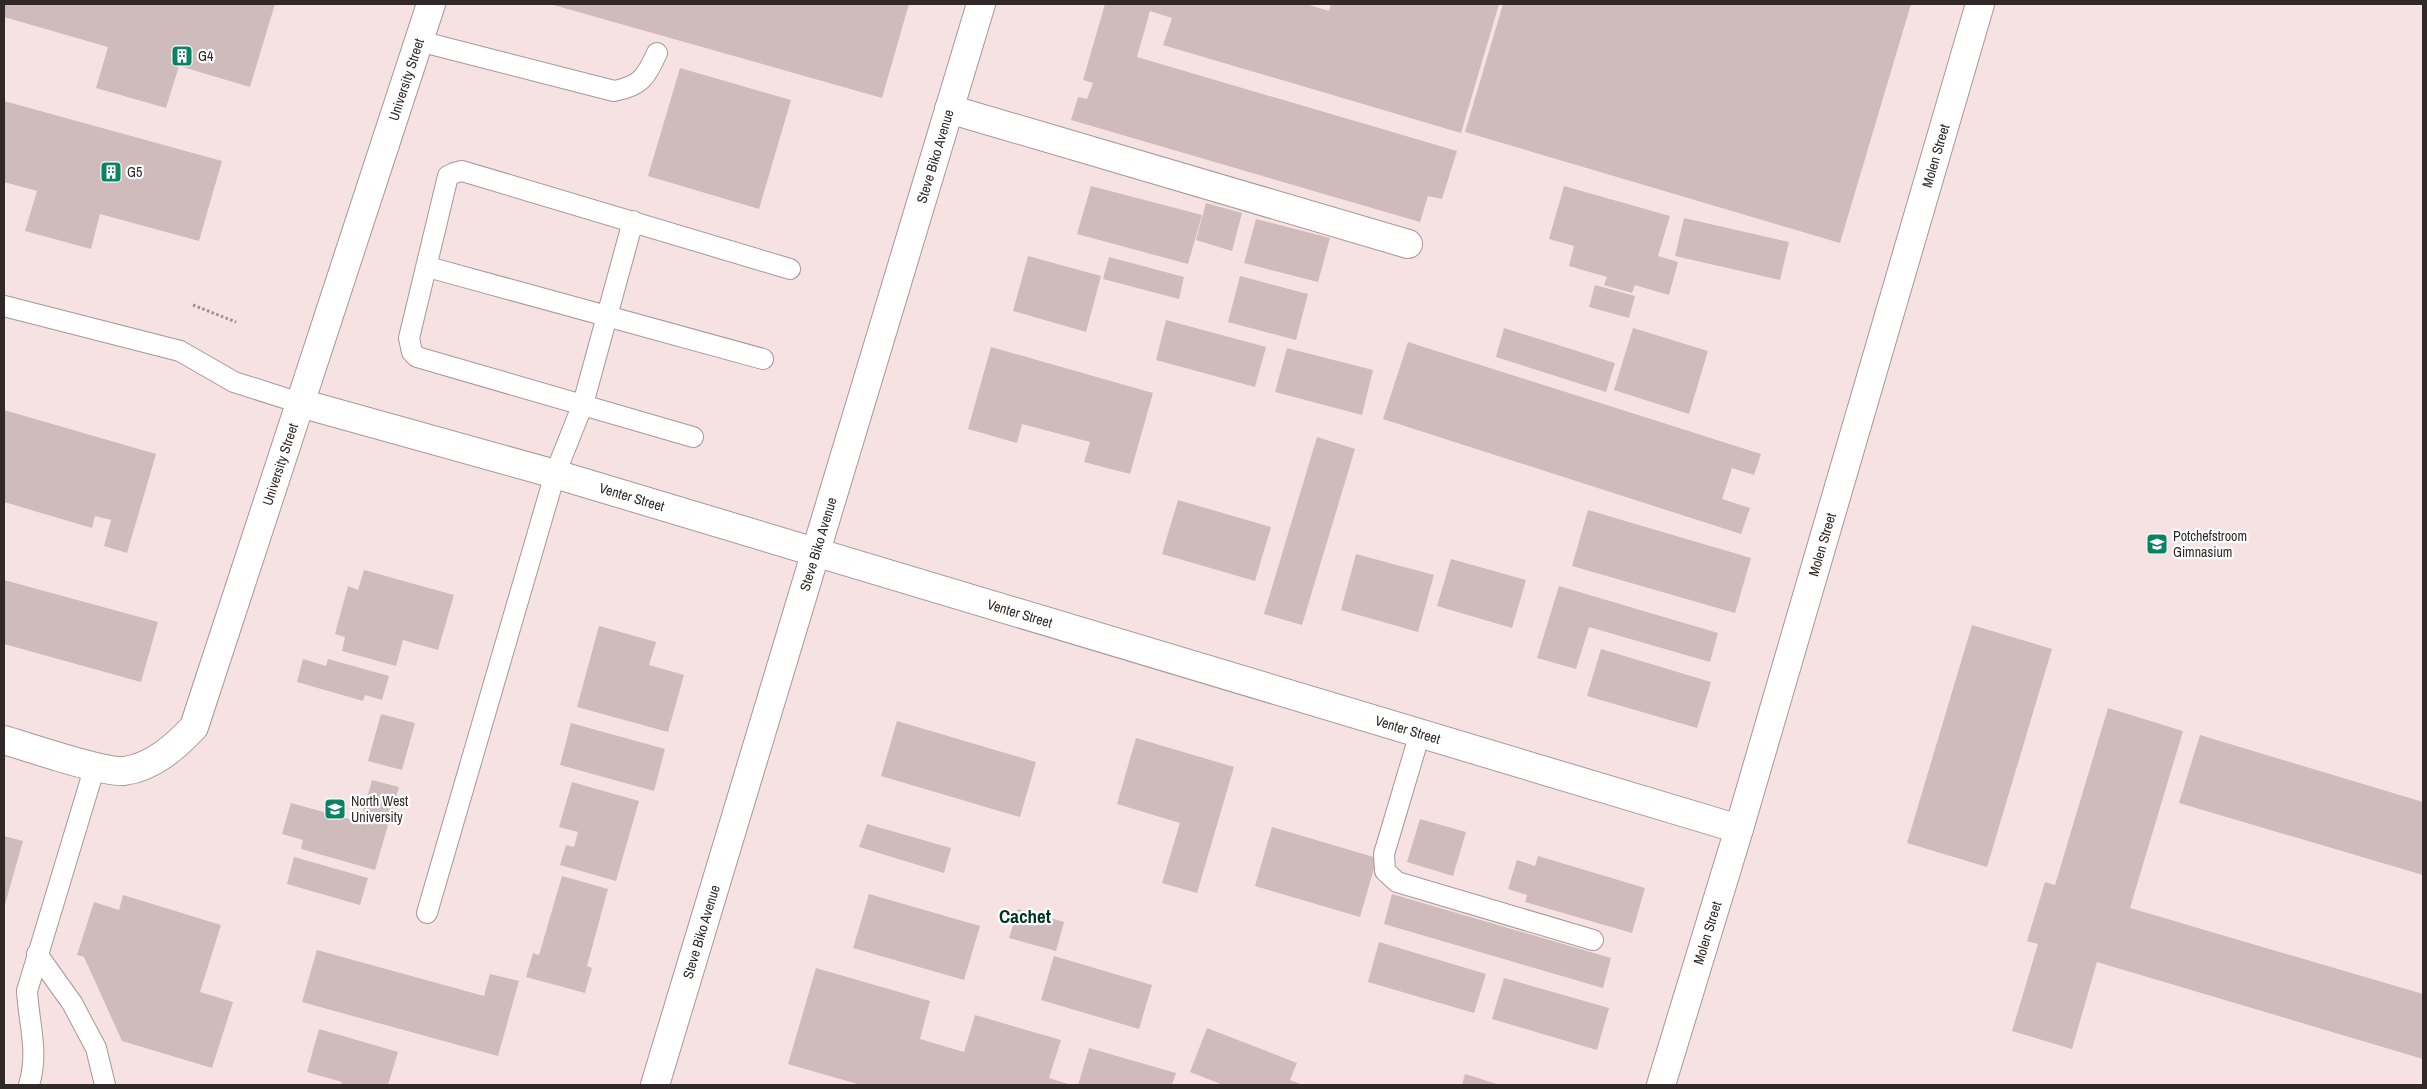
<svg xmlns="http://www.w3.org/2000/svg" width="2427" height="1089" font-family="'Archivo Narrow',sans-serif">
<rect width="100%" height="100%" fill="#f7e2e3"/>
<path fill="#d0bbbc" d="M4,4H275L250,87L179,66L166,108L96,88L108,47L4,17Z
M550,4H909L882,98Z
M1105,4H1306L1329,11L1331,4H1499L1461,133L1163,45L1172,18L1150,11L1137,57L1457,151L1442,199L1428,196L1420,222L1071,120L1078,97L1087,99L1093,83L1083,80Z
M1503,4H1911L1840,243L1465,132Z
M680,68L791,100L759,209L648,176Z
M4,101L222,161L199,241L100,214L91,249L25,231L37,191L4,182Z
M1091,186L1202,215L1188,264L1077,234Z
M1564,186L1670,216L1658,256L1678,262L1669,295L1635,285L1632,293L1604,285L1607,277L1569,266L1574,246L1549,239Z
M1206,203L1242,213L1232,251L1196,240Z
M1684,218L1789,242L1780,280L1675,256Z
M1256,219L1330,238L1318,282L1244,263Z
M1028,256L1101,276L1086,332L1013,311Z
M1109,257L1184,277L1179,299L1103,279Z
M1240,276L1308,294L1296,340L1228,322Z
M1595,285L1635,296L1629,318L1589,307Z
M1166,320L1266,347L1255,387L1156,360Z
M1504,328L1615,363L1606,392L1496,357Z
M1633,328L1708,351L1689,414L1614,390Z
M1408,342L1761,454L1754,475L1732,468L1722,499L1750,508L1741,534L1383,419Z
M991,347L1153,393L1130,474L1084,462L1090,442L1022,424L1017,443L968,429Z
M1287,348L1373,370L1362,415L1275,392Z
M4,410L156,454L127,553L104,546L111,520L95,516L92,528L4,502Z
M1317,437L1355,449L1302,625L1264,614Z
M1178,500L1271,527L1255,581L1162,554Z
M1588,510L1751,558L1735,613L1572,566Z
M1356,554L1434,575L1418,632L1341,610Z
M1451,559L1526,580L1512,628L1437,606Z
M364,570L454,595L438,650L403,640L396,666L342,651L345,637L335,634L348,586L358,590Z
M4,580L158,622L141,682L4,644Z
M1559,586L1718,633L1710,662L1589,627L1576,669L1537,658Z
M1972,625L2052,649L1987,867L1907,843Z
M599,626L656,642L649,665L684,675L668,732L577,707Z
M1601,649L1711,682L1697,728L1587,696Z
M303,659L326,666L328,659L389,676L382,700L365,695L363,701L297,682Z
M2108,708L2183,731L2130,908L2423,994V1059L2097,962L2072,1049L2012,1031L2038,944L2027,941L2045,882L2055,885Z
M381,714L415,723L402,770L368,761Z
M897,721L1036,762L1020,817L881,776Z
M571,723L665,749L654,791L560,765Z
M2200,735L2423,802V875L2179,803Z
M1136,738L1234,767L1197,893L1162,883L1180,823L1117,804Z
M372,780L399,787L375,870L301,849L303,840L282,834L291,803L360,822Z
M572,782L639,801L616,881L560,865L566,845L574,847L578,832L559,827Z
M1420,819L1466,832L1453,876L1407,862Z
M867,824L951,848L944,873L859,847Z
M1272,827L1377,858L1360,917L1255,886Z
M4,836L23,841L4,908Z
M1538,856L1645,888L1632,933L1525,902L1527,895L1508,889L1517,860L1535,866Z
M294,857L368,878L360,905L287,884Z
M562,876L608,889L587,966L592,968L585,993L526,977L533,953L539,955Z
M869,894L980,926L964,980L853,948Z
M1392,894L1611,958L1603,988L1384,924Z
M123,895L221,925L200,992L233,1002L212,1068L122,1041L84,957L77,955L94,902L119,910Z
M1018,909L1064,922L1056,951L1009,938Z
M1379,942L1486,974L1474,1013L1368,982Z
M317,950L484,996L490,974L519,981L498,1056L302,1002Z
M1054,956L1152,985L1139,1029L1041,1000Z
M816,968L930,1001L920,1039L964,1052L975,1015L1061,1040L1049,1078L1071,1085H861L788,1064Z
M1504,978L1609,1008L1597,1050L1492,1019Z
M1207,1028L1297,1063L1290,1080L1303,1085H1223L1190,1072Z
M319,1029L398,1052L388,1085H341L342,1082L307,1072Z
M1089,1048L1176,1073L1172,1085H1078Z
M1465,1074L1500,1085H1462Z"/>
<g fill="none" stroke-linecap="round" stroke-linejoin="round">
<g stroke="#a99697" stroke-width="22">
<path id="lane" d="M419,41L614,91C641,86 646,77 657,53
M428,267L763,359
M4,306L180,351L234,382L300,403
M693,437L417,357L412,352L409,338L448,176L454,173L462,171L790,269
M1420,733L1384,854L1385,871L1397,882L1593,940
M427,913L555,474L583,404L633,221
M37,954L72,1003L96,1048L105,1085
M29,1085C39,1052 29,1025 27,991L95,766"/>
</g>
<g stroke="#a99697" stroke-width="30">
<g id="street">
<path d="M949,109L1408,244"/>
<path id="s1" d="M300,403L555,474L1739,829"/>
<path id="s2" d="M4,740C28,747 103,773 124,771C153,767 175,747 194,727L431,4"/>
<path id="s3" d="M655,1085L981,4"/>
<path id="s4" d="M1661,1085L1739,829L1980,4"/>
</g>
</g>
<path stroke="#9e8f8f" stroke-width="3" stroke-dasharray="2.5 2.5" stroke-linecap="butt" d="M193,305L236,322"/>
<use href="#lane" stroke="#fff" stroke-width="20"/>
<use href="#street" stroke="#fff" stroke-width="28"/>
</g>
<defs>
<g id="building-square" transform="scale(1.125)"><rect x="-9" y="-9" width="18" height="18" rx="4" fill="#0a8362" stroke="#fff"/><path d="M-4-6H4V6H1V3H-1V6H-4ZM-2.5-4.3h1.7v1.8h-1.7ZM.8-4.3h1.7v1.8H.8ZM-2.5-1h1.7V.8h-1.7ZM.8-1h1.7V.8H.8Z" fill="#fff"/></g>
<g id="school-square" transform="scale(1.125)"><rect x="-9" y="-9" width="18" height="18" rx="4" fill="#0a8362" stroke="#fff"/><path d="M0-5L7-2L0 1L-7-2ZM-4 1L0 2.5L4 1V4Q0 6-4 4Z" fill="#fff"/></g>
<g id="university-square" transform="scale(1.125)"><rect x="-9" y="-9" width="18" height="18" rx="4" fill="#0a8362" stroke="#fff"/><path d="M0-5L7-2L0 1L-7-2ZM-4 1L0 2.5L4 1V4Q0 6-4 4Z" fill="#fff"/></g>
</defs>
<g fill-rule="evenodd">
<use href="#building-square" x="182" y="56"/>
<use href="#building-square" x="111" y="172"/>
<use href="#school-square" x="2157" y="544"/>
<use href="#university-square" x="335" y="809"/>
</g>
<g text-anchor="middle" dominant-baseline="central" stroke-width="4.5" stroke-linejoin="round" paint-order="stroke">
<g font-size="14" fill="#312929" stroke="#fff" text-anchor="start">
<text x="198" y="56">G4</text>
<text x="127" y="172">G5</text>
<text x="2173" y="536">Potchefstroom<tspan x="2173" dy="16">Gimnasium</tspan></text>
<text x="351" y="801">North West<tspan x="351" dy="16">University</tspan></text>
</g>
<g font-size="14" fill="#312929" stroke="#fff">
<text stroke="none"><textPath href="#s2" startOffset="890">University Street</textPath></text>
<text stroke="none"><textPath href="#s4" startOffset="969">Molen Street</textPath></text>
<text stroke="none"><textPath href="#s3" startOffset="970">Steve Biko Avenue</textPath></text>
<text stroke="none"><textPath href="#s2" startOffset="485">University Street</textPath></text>
<text stroke="none"><textPath href="#s1" startOffset="345">Venter Street</textPath></text>
<text stroke="none"><textPath href="#s3" startOffset="565">Steve Biko Avenue</textPath></text>
<text stroke="none"><textPath href="#s4" startOffset="564">Molen Street</textPath></text>
<text stroke="none"><textPath href="#s1" startOffset="750">Venter Street</textPath></text>
<text stroke="none"><textPath href="#s1" startOffset="1155">Venter Street</textPath></text>
<text stroke="none"><textPath href="#s3" startOffset="160">Steve Biko Avenue</textPath></text>
<text stroke="none"><textPath href="#s4" startOffset="159">Molen Street</textPath></text>
</g>
<g font-size="19" font-weight="bold" fill="#003324" stroke="#fff">
<text x="1025" y="916">Cachet</text>
</g>
</g>
<rect width="2427" height="1089" fill="none" stroke="#312929" stroke-width="10"/>
</svg>
